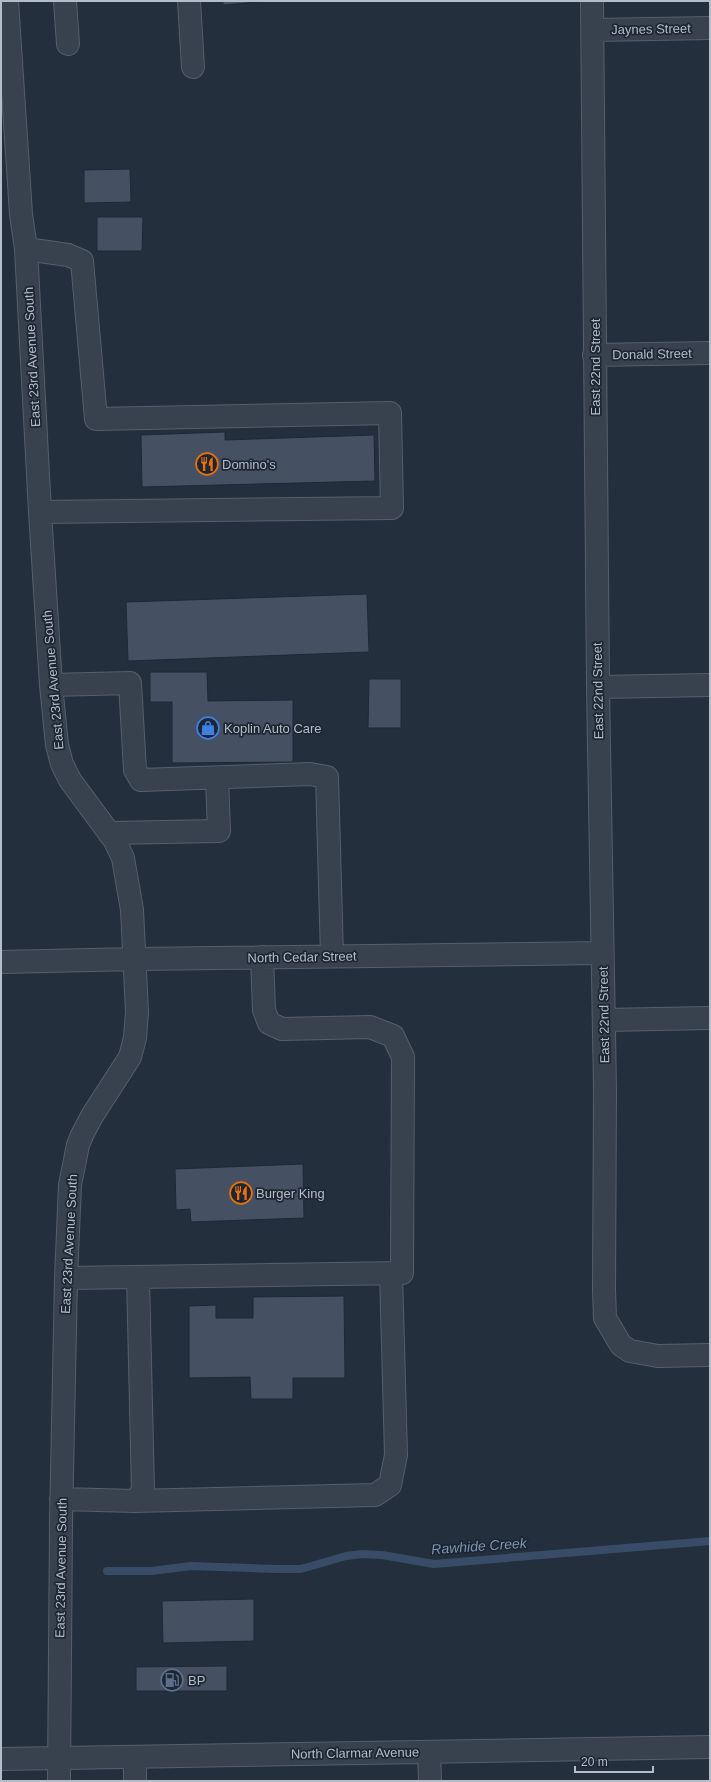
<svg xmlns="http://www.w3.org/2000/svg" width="711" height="1782" font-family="Helvetica,sans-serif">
<rect width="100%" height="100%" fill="#242f3e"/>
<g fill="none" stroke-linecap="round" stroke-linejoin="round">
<path stroke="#394c67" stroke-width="8" d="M107,1571H151L191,1566L278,1569H301L346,1556L363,1554L382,1555L434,1564L710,1541"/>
</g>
<path fill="#455162" stroke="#1f2835" d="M223,1H258V2L223,5Z
M130,169L131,202L84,203V170Z
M97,217H143L142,251H97Z
M225,432V440L374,435L375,481L142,487L141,435Z
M367,594L369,652L128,661L126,602Z
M150,672H207L208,701L293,700V762L172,763V702H150Z
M369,679H401V728H368Z
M303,1164L304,1218L191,1222L190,1209L176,1210L175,1169Z
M344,1296L345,1378H293V1399H251L250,1377L189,1378V1306L216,1305V1318H253V1297Z
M254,1599V1641L163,1643L162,1601Z
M227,1666V1691H136V1667Z"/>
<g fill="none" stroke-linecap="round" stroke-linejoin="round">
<g stroke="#565f6c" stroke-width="24">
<path id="minor" d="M7,1L21,214L26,249L40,512L51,685L57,745L62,764L70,780L115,841L123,858L132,910L137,1012L135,1038L130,1057L92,1116L82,1135L78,1145L70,1185L66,1278L61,1523L59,1781
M65,1L68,44
M189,1L193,67
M592,1L598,687L605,1090L604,1290L605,1318L621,1345L630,1351L658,1356L710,1355
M593,30L710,28
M26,249L68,255L82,261L96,419L390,413L392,508L40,512
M594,355L710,353
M51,685L130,683L135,770L141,780L310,774L327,777L332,956
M598,687L710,685
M109,833L219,831L217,778
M1,962L136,959L602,953
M604,1020L710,1018
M66,1278L402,1273L403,1057L393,1036L370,1027L282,1029L269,1023L264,1010L262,957
M61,1499L135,1501L143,1491L138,1277
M135,1501L375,1495L390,1485L396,1455L391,1273
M429,1752L430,1781
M1,1759L710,1747
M135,1781V1758"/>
</g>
<use href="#minor" stroke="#38414e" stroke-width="22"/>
</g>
<defs>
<g id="restaurant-ring" transform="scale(1.15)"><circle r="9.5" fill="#1d2633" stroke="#e8710a" stroke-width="1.5"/><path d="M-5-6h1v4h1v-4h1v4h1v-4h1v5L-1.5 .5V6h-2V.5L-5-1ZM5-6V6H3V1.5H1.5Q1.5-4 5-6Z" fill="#e8710a"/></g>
<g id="shop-ring" transform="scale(1.15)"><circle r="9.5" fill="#1d2633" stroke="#3f7fe0" stroke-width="1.5"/><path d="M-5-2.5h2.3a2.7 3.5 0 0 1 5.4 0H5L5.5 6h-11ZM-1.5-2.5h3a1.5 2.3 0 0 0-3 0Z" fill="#3f7fe0"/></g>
<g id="fuel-ring" transform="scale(1.15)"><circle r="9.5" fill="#1d2633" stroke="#5c6f8a" stroke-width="1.5"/><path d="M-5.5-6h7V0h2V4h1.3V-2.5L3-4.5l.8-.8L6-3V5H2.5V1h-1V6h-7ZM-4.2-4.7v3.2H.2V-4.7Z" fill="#5c6f8a"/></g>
</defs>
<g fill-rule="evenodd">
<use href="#restaurant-ring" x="207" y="464"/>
<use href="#shop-ring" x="208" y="728"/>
<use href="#restaurant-ring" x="241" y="1193"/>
<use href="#fuel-ring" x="172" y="1680"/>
</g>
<g text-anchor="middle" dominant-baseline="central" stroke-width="3.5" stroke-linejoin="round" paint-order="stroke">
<g font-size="13" fill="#b4bcc9" stroke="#1d2633">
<text transform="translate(651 29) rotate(-1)">Jaynes Street</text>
<text transform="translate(652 354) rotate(-1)">Donald Street</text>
<text transform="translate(32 357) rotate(-93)">East 23rd Avenue South</text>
<text transform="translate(595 367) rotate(-90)">East 22nd Street</text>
<text transform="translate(53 680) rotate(-95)">East 23rd Avenue South</text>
<text transform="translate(598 691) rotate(-91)">East 22nd Street</text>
<text transform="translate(302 957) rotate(-1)">North Cedar Street</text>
<text transform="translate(604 1015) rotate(-91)">East 22nd Street</text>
<text transform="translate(69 1244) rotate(-87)">East 23rd Avenue South</text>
<text transform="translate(61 1568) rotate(-89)">East 23rd Avenue South</text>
<text transform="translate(355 1753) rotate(-1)">North Clarmar Avenue</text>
</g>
<g font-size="13" fill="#b4bcc9" stroke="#1d2633" text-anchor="start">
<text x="222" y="464">Domino's</text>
<text x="224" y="728">Koplin Auto Care</text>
<text x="256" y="1193">Burger King</text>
<text x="188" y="1680">BP</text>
</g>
<g font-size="14" font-style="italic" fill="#7c92b1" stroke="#1d2633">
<text transform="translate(479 1546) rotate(-4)">Rawhide Creek</text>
</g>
</g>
<rect width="711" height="1782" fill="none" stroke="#b4bcc9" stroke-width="4"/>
<path d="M575 1766v6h78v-6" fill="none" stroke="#b4bcc9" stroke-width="2"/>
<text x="581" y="1766" font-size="12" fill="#b4bcc9" stroke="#1d2633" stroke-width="3" paint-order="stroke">20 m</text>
</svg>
